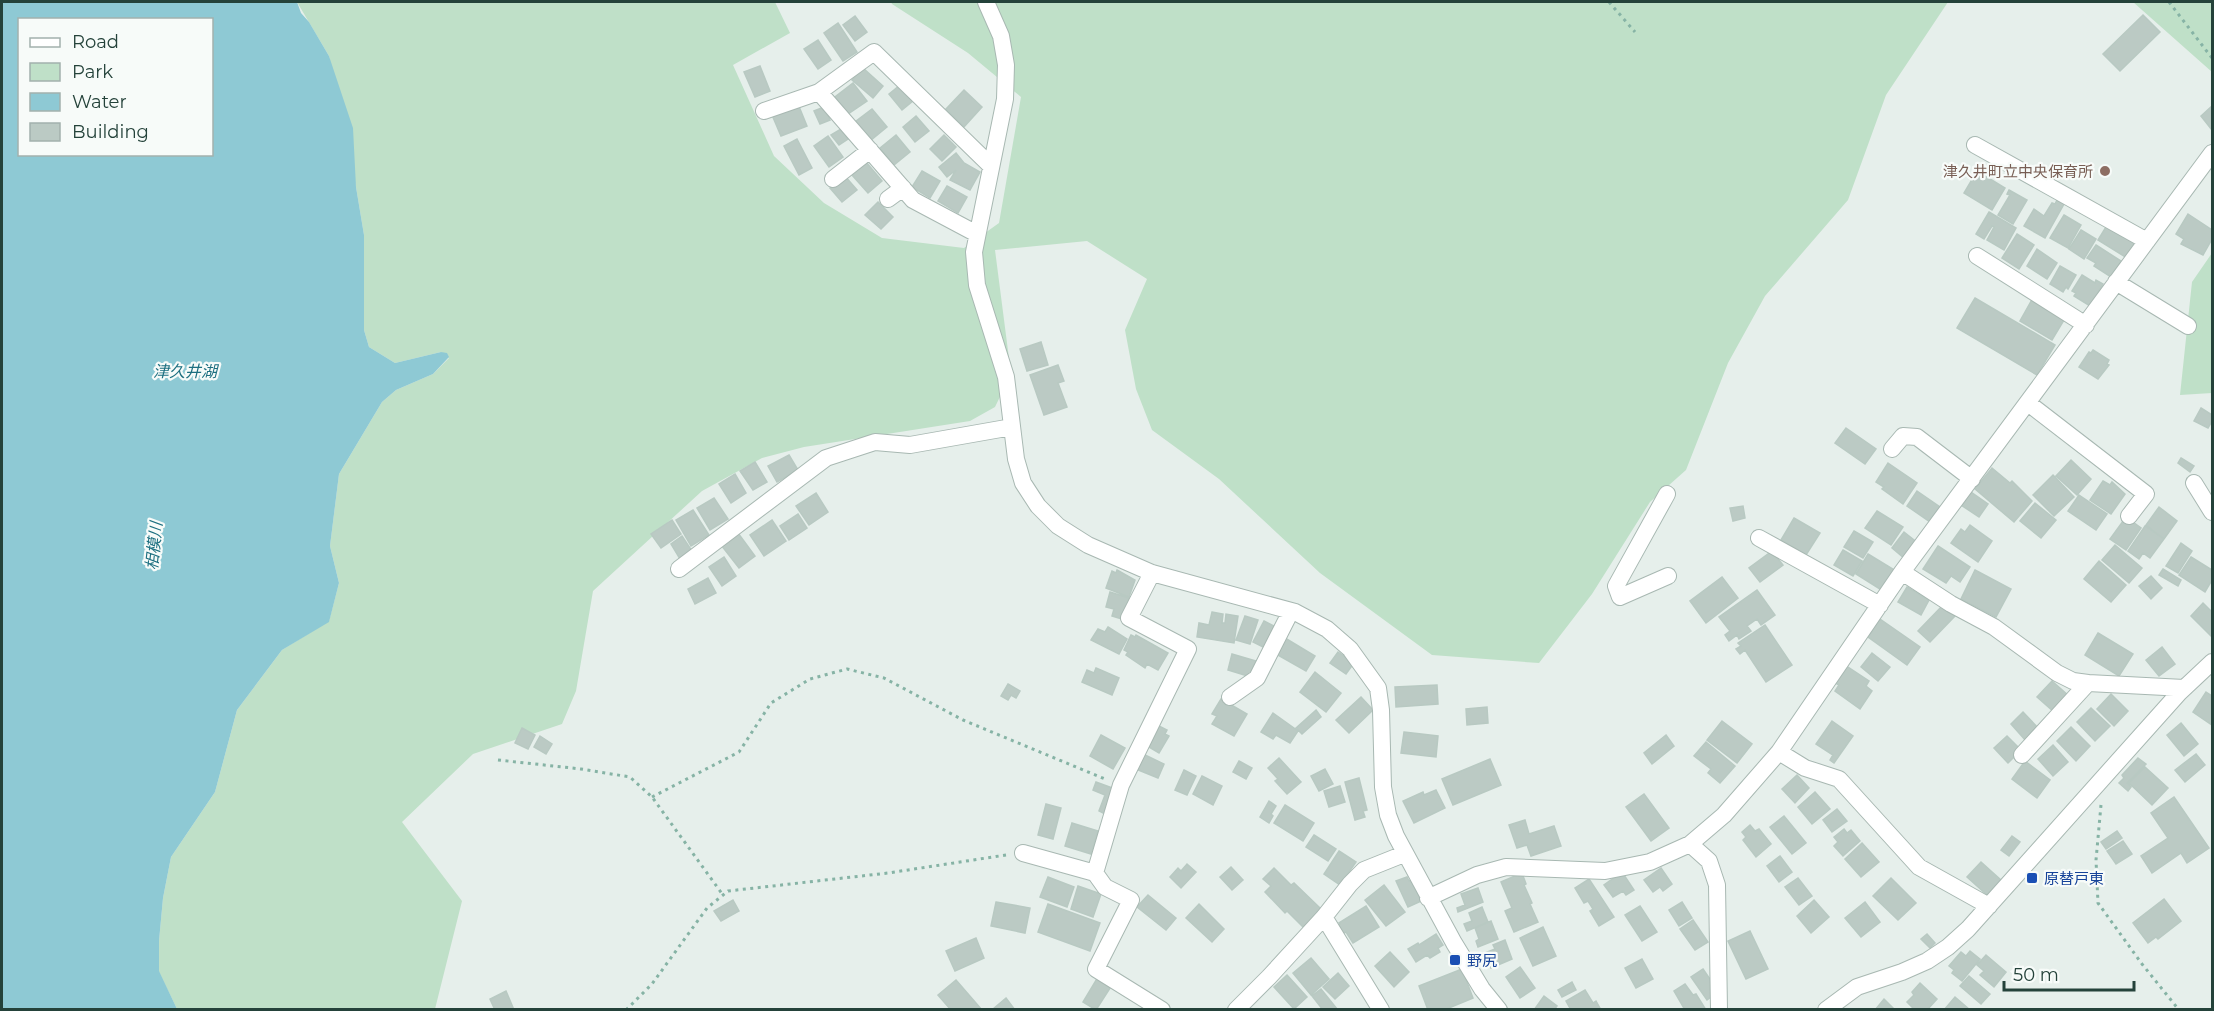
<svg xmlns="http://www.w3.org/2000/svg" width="2214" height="1011" font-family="Montserrat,'Noto Sans JP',sans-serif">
<rect width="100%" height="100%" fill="#e6efeb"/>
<path fill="#bfe0c8" d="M297,2H775L790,33L733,65L774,156L824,203L882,238L964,248L999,223L1021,97L968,53L892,4L891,2H1948L1886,95L1848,200L1765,296L1728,363L1686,470L1650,502L1592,594L1539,663L1432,655L1320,573L1219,479L1152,430L1136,389L1125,330L1147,279L1087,241L995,250L1011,374L995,407L970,421L804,447L762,458L702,491L593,591L576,691L562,724L473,754L402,822L462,901L435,1009H177L159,972V941L163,898L171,857L215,792L237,710L282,650L329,621L339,583L330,546L339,474L382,402L396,390L433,374L449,358L441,352L395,363L369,347L364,330V235L356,187L329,56Z
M2133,2H2212V72Z
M2212,253V393L2180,395L2192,282Z"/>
<path fill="#8ec9d4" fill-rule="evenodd" d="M2,2H297L301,13L309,22L329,56L353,128L356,187L364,235V330L369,347L395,363L441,352L447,353L449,357L433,374L396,390L382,402L339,474L330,546L339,583L329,622L282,650L237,710L215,792L171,857L163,898L159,941V971L177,1009H2ZM20,20H212V154H20Z"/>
<path fill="#bbcac4" stroke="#b8c9c2" stroke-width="1.5" d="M2143,15L2160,32L2120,71L2103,54Z
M855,16L867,32L855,41L843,25Z
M838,23L857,52L843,61L824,33Z
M818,40L831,60L818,69L804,49Z
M760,66L770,91L755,97L744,72Z
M863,68L883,86L873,98L852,80Z
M853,83L867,101L848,114L835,97Z
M900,85L913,101L902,110L889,94Z
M964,90L982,107L964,127L946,109Z
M798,104L807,126L781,136L772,115Z
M2212,106V130L2201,116Z
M824,107L830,120L820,124L814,111Z
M872,109L887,127L870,141L855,122Z
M916,116L929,131L915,142L903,127Z
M841,129L848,139L839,145L831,135Z
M896,135L910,152L894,165L880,148Z
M944,135L956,147L942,161L930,149Z
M828,136L843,157L829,167L814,146Z
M797,139L812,168L799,175L784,146Z
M956,153L964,163L980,172L970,190L950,180L956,170L947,177L939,167Z
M866,162L882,181L868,193L852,175Z
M922,171L940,181L930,198L912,187Z
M1977,171L2005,188L1992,210L1964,193Z
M844,175L857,190L842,202L830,188Z
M947,186L967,197L958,213L938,201Z
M2009,190L2027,200L2013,224L1998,215L2010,195L2007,194Z
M2057,200L2064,204L2045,238L2024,226L2034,209L2044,216L2052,203L2055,204Z
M878,202L893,217L881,229L865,215Z
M1989,212L2016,228L2004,250L1987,240L1994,227L1992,226L1984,239L1976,234Z
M2188,214L2212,230V239L2203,255L2181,244L2184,239L2176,234Z
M2064,215L2081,225L2068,248L2050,238Z
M2109,222L2138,240L2127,258L2098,240Z
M2081,230L2096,239L2084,259L2069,249Z
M2017,234L2034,245L2019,269L2002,258Z
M2096,245L2121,261L2111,277L2094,266L2096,263L2087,258Z
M2037,249L2057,263L2047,279L2027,266Z
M2060,266L2076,275L2068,289L2066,287L2063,292L2050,284Z
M2082,275L2095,283L2096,280L2103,284L2090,306L2074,296L2076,293L2072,291Z
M2034,296L2067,315L2052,340L2020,321Z
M1975,298L2055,345L2037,375L1957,328Z
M1041,342L1048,365L1027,371L1020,349Z
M2093,350L2109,360L2107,364L2109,365L2098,379L2079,367L2089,352L2091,353Z
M1058,365L1064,381L1058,383L1067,407L1044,415L1030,375Z
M2201,408L2212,415V421L2208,428L2194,421Z
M1846,428L1876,449L1865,464L1835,443Z
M789,455L798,470L777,482L768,466Z
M2181,458L2194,466L2190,472L2178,463Z
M2071,460L2091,479L2077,495L2056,476Z
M755,462L767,482L753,490L740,471Z
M1888,463L1917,483L1903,504L1882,489L1884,487L1876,482Z
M1992,468L2010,483L2012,481L2032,501L2014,522L1975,489Z
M735,474L746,493L731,503L719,484Z
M2053,475L2074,497L2054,516L2033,495Z
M2103,481L2110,485L2112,482L2125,494L2111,514L2090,500Z
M1917,491L1940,507L1930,522L1907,506Z
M1971,492L1988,504L1979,517L1961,505Z
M816,493L828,512L809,525L796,506Z
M2079,495L2107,514L2096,530L2068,511Z
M714,498L728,519L710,530L697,508Z
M2035,503L2056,520L2041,538L2020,521Z
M1743,506L1745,518L1733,521L1730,508Z
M2159,507L2177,521L2164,539L2146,525Z
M693,510L709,535L691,546L676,520Z
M1877,511L1903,527L1891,545L1865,528Z
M798,514L807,528L789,540L780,526Z
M2126,517L2141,528L2126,550L2110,539Z
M1794,518L1820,533L1806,555L1781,540Z
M672,520L681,534L661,548L651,534Z
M772,520L786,541L764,556L750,535Z
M1970,525L1992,541L1978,562L1951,543L1961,529L1965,532Z
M2145,526L2164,539L2150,558L2143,553L2139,559L2128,551Z
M1854,531L1873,542L1863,558L1844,547Z
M1904,532L1918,543L1905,559L1892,548Z
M738,533L755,556L739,568L721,545Z
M682,536L692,551L680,559L671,544Z
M2181,543L2192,551L2178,573L2166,566Z
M2115,545L2142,568L2129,583L2102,560Z
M1938,546L1970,567L1960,582L1951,576L1946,583L1923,569Z
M1843,550L1862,561L1853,576L1834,565Z
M1772,551L1783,565L1760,582L1749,568Z
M1868,554L1896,571L1883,591L1856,574Z
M724,557L736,576L722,586L709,567Z
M2191,557L2212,570V580L2205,592L2179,575Z
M2099,561L2126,585L2111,602L2084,579Z
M2163,569L2181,580L2178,586L2159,575Z
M1117,570L1135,580L1129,597L1106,588L1112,571L1116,573Z
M1975,570L2011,589L1996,617L1961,599Z
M2151,576L2162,588L2151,599L2139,586Z
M1722,577L1738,598L1706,623L1690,601Z
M708,578L716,593L695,604L688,589Z
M1907,587L1929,600L1921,615L1898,602Z
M1757,590L1775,615L1761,625L1757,619L1747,626L1751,631L1739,639L1737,635L1729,641L1725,635L1730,631L1719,617Z
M1110,592L1129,598L1122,619L1112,616L1114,609L1106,607Z
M2203,603L2212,612V637L2191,616Z
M1943,605L1955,616L1930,642L1918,631Z
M1212,612L1223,614L1222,623H1225L1226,614L1238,616L1234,643L1197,637L1199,623L1209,625Z
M1245,616L1258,620L1250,644L1236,640Z
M1880,619L1920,647L1907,665L1868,637Z
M1264,621L1278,628L1267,649L1253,642Z
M1765,625L1792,665L1766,682L1745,650L1740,654L1736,649L1741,646L1738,643Z
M1108,627L1127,639L1119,654L1091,640L1098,629L1105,632Z
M2098,633L2133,654L2119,676L2085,655Z
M1131,635L1135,637L1136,635L1168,653L1158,670L1147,664L1145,668L1126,655L1128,652L1124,650Z
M1285,638L1315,656L1306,671L1276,654Z
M2162,647L2175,664L2159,676L2146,660Z
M1338,652L1354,663L1346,674L1330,663Z
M1872,653L1890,667L1878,681L1861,667Z
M1232,654L1256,661L1251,677L1228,670Z
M1845,665L1869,681L1866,686L1872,691L1860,709L1835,691L1839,685L1834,682Z
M1096,668L1119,678L1112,695L1082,682L1087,670L1094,673Z
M1315,672L1341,693L1326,712L1300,692Z
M2052,681L2069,696L2054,712L2037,697Z
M1008,684L1020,691L1016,698L1011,695L1008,700L1001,696Z
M1437,685L1438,704L1396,707L1395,687Z
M2206,692L2212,696V725L2193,712Z
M2111,694L2128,711L2114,726L2097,709Z
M1361,697L1373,710L1349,733L1336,720Z
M1221,699L1247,714L1234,736L1212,724L1217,716L1212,714Z
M1487,707L1488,723L1467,725L1466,709Z
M2091,708L2110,726L2095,741L2077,722Z
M1316,710L1321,717L1302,734L1296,728Z
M2023,712L2039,729L2026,741L2011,724Z
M1273,713L1298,731L1290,743L1276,735L1273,739L1261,732Z
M1722,721L1752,744L1737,763L1707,740Z
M1832,721L1853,736L1834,763L1830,760L1833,755L1816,744Z
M2181,723L2198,744L2184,756L2167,735Z
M1159,726L1167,730L1165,734L1169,736L1159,753L1144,744Z
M2071,727L2090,746L2076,761L2057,741Z
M522,728L535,735L528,749L515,743Z
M1404,732L1438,736L1436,757L1401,753Z
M1101,735L1125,748L1113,769L1090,756Z
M1666,735L1674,746L1652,764L1644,753Z
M540,736L552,744L546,754L534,747Z
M2007,736L2021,750L2008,763L1994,748Z
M1706,742L1735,766L1720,783L1708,773L1711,769L1694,756Z
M2053,745L2068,762L2053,776L2038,759Z
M1143,754L1164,764L1158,778L1136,769Z
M2196,754L2205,765L2185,782L2175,770Z
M1279,758L1301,782L1287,794L1275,781L1278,779L1268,768Z
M2138,758L2146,764L2127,783L2131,787L2128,791L2119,783L2124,778L2122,775Z
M1490,759L1501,785L1453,805L1442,779Z
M1239,761L1252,768L1246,779L1233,772Z
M2025,761L2050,780L2037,798L2012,779Z
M2145,767L2168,788L2152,805L2129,783Z
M1325,769L1333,784L1319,791L1311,776Z
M1184,770L1196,776L1187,795L1175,790Z
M1797,775L1809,788L1795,803L1782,789Z
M1202,776L1222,786L1213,805L1193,794Z
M1359,778L1367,810L1363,811L1365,817L1355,820L1345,782Z
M1096,782L1115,789L1105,814L1099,811L1105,795L1093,790Z
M1340,786L1345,802L1329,807L1324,791Z
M1436,790L1445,808L1414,823L1403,801L1423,792L1424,795Z
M1815,792L1830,809L1812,824L1798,807Z
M1644,794L1669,828L1651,841L1626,807Z
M2174,797L2209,848L2187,863L2181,853L2152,873L2141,856L2168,838L2151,813Z
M1269,801L1276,806L1271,814L1273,816L1269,823L1260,817Z
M1046,804L1061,808L1053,839L1038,835Z
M1285,805L1314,823L1303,841L1274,823Z
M1837,809L1847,821L1832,832L1823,820Z
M1784,816L1806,843L1792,854L1770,827Z
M1525,820L1529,834L1554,826L1561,846L1531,856L1527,845L1517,848L1509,825Z
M1072,823L1098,831L1091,854L1065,846Z
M1750,825L1755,831L1759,829L1771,844L1756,857L1743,840L1746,837L1742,832Z
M1844,829L1847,833L1851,830L1860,841L1843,856L1834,846L1838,842L1834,837Z
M2117,831L2122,838L2106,849L2101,842Z
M1314,835L1336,849L1328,861L1306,847Z
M2012,836L2020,842L2009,856L2001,850Z
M2123,841L2132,854L2116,864L2107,851Z
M1862,843L1879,862L1861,877L1845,859Z
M1339,851L1356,862L1340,885L1324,874Z
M1780,856L1792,872L1779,882L1767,866Z
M1981,862L2001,880L1987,895L1967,877Z
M1187,864L1196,872L1181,888L1170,877L1178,868L1181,871Z
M1231,867L1243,880L1232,890L1220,877Z
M1274,868L1291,885L1294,883L1321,909L1303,927L1287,911L1285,913L1265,892L1271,886L1263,879Z
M1661,868L1672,884L1663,891L1660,887L1653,892L1644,880Z
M1622,872L1634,890L1626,895L1623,891L1613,897L1604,885Z
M1522,873L1526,884L1524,885L1532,903L1530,904L1538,922L1514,932L1505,911L1512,908L1501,882Z
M1048,877L1074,887L1067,907L1040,897Z
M1407,877L1409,881L1412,880L1421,901L1408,907L1396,881Z
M1798,878L1812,896L1799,905L1785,887Z
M1891,878L1916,903L1898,920L1873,896Z
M1589,879L1614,917L1599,926L1590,911L1593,909L1588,901L1584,903L1575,888Z
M1384,885L1405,912L1386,926L1365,900Z
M1078,886L1101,894L1093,917L1071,909Z
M1478,888L1483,902L1458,912L1457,908L1465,905L1461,894Z
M1148,895L1176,918L1166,930L1137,907Z
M2164,899L2181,921L2158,939L2156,937L2148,943L2133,923Z
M733,900L739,911L721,921L714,911Z
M1814,900L1829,917L1811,933L1797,916Z
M996,902L1030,908L1025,933L991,926Z
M1682,902L1692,918L1679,926L1669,910Z
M1865,902L1880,922L1861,937L1845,918Z
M1048,904L1100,923L1090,951L1038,932Z
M1199,904L1224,929L1212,942L1186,918Z
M1366,906L1379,927L1353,943L1346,932L1342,934L1337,926L1340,924L1339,923Z
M1640,906L1657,932L1642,941L1625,915Z
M1482,907L1488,922L1467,931L1464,924L1472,921L1469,913Z
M1693,920L1708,942L1695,950L1680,929Z
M1491,921L1498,939L1478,947L1476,941L1479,939L1475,928Z
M1543,927L1556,956L1533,966L1520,938Z
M1750,931L1768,969L1746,979L1728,941Z
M1436,934L1443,945L1438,948L1440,952L1430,958L1427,955L1416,962L1408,949L1418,943L1419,945Z
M1927,934L1935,943L1930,948L1921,939Z
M976,938L984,958L955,971L946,951Z
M1505,940L1512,959L1491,968L1485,953L1495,949L1493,945Z
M1970,951L1980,959L1962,981L1952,973L1954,970L1949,966L1961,952L1966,956Z
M1390,952L1409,972L1394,987L1375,966Z
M1986,955L2006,972L1994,987L1980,975L1984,971L1977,965Z
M1311,958L1329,979L1311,995L1293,973Z
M1642,959L1653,979L1636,988L1625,968Z
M1520,967L1535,988L1520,998L1506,977Z
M1462,969L1473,998L1444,1010H1428L1419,986Z
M1703,969L1714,985L1715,994L1707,1000L1691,977Z
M1338,973L1349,986L1335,999L1323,987Z
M1287,975L1307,997L1294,1009L1274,987Z
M1969,976L1990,994L1981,1004L1960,986Z
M1098,977L1112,985L1096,1010L1083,1002Z
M956,980L982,1010H951L938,995Z
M1572,982L1576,990L1562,997L1558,990Z
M1920,983L1937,999L1927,1010H1915L1907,1002L1914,995L1912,992Z
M1685,984L1693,995L1696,994L1706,1010H1685L1674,991Z
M1321,989L1337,1009L1336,1010H1323L1312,996Z
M1585,990L1593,1003L1596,1001L1601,1010H1571L1566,1001Z
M506,991L514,1010H495L490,999Z
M1544,996L1557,1006L1554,1010H1534Z
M1955,997L1970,1010H1944Z
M1006,998L1015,1010H994L993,1009Z
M1884,999L1895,1010H1875Z"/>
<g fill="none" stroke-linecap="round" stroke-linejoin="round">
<g stroke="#a8b8b2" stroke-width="18">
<path id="minor" d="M986,2L1001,36L1006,65L1005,99L974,252L977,285L1006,377L1016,459L1023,483L1038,506L1058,526L1088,545L1152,573L1295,612L1327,629L1350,649L1378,688L1381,710L1383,787L1388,815L1396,836L1454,943L1482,989L1499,1010
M819,92L913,200L977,234
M764,111L819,92L874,52L991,166
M1975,145L2147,241
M833,179L870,150
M888,199L903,188
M1977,256L2086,325
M2116,282L2188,326
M2028,403L2146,494L2129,516
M1892,449L1903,436L1917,437L1972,479
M2194,483L2212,512
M1667,494L1616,586L1620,597L1668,576
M1759,538L1880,605
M679,569L826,458L875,442L910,445L1012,427
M1902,572L1951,604L1994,627L2057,673L2073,681L2088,683
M1152,573L1129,618L1188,649L1121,785L1095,873L1105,887L1131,900L1096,969L1162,1010
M1230,697L1257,678L1291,611
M1779,752L1805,768L1839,779L1919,867L1989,906
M2022,755L2088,683L2184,688
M1690,844L1709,861L1717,885L1719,1010
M1023,853L1095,873
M1428,898L1477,875L1506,867L1605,871L1650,862L1690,844L1724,815L1779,752L1902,572L2212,153
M1324,917L1381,1010
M1236,1010L1269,977L1324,917L1350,884L1364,870L1404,854
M1826,1010L1857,987L1902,972L1927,961L1948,947L1968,929L2179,693L2212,662"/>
</g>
<path stroke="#86b3a5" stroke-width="3" stroke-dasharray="3 4.5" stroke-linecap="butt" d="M1609,2L1635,32
M2169,2L2212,58
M498,760L581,769L630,777L652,797L723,895
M652,797L739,752L771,703L810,679L847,669L884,678L963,720L1105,779
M2101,805L2096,860L2098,903L2142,964L2179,1010
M626,1010L652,984L707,908L728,891L888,873L1006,855"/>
<use href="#minor" stroke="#fff" stroke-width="16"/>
</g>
<circle fill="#8d6e63" stroke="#f7fbf9" stroke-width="2" cx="2105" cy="171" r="6"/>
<g fill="#1a4fb4" stroke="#f7fbf9" stroke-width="2">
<rect x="2026" y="872" width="12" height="12" rx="3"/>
<rect x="1449" y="954" width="12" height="12" rx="3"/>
</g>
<g text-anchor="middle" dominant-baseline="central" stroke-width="4.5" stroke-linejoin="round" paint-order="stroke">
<g font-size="15" fill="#785e54" stroke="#f7fbf9" text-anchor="end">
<text x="2093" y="171">津久井町立中央保育所</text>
</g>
<g font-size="15" fill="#164399" stroke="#f7fbf9" text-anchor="start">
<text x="2044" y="878">原替戸東</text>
<text x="1467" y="960">野尻</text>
</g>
<g font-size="16" font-style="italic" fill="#1c6f80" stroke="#f7fbf9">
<text x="185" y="371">津久井湖</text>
<text transform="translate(154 546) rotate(-84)">相模川</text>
</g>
</g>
<rect width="2214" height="1011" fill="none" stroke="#24423a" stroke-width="6"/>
<rect x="18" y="18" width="195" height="138" fill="#f7fbf9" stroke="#a3b1ad" stroke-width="1.5"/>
<rect x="30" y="38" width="30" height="9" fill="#ffffff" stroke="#a3b1ad" stroke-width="1.5"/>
<text x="72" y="48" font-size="18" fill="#24423a">Road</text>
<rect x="30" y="63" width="30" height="18" fill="#bfe0c8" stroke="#a3b1ad" stroke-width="1.5"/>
<text x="72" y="78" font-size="18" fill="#24423a">Park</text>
<rect x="30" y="93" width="30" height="18" fill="#8ec9d4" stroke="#a3b1ad" stroke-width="1.5"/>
<text x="72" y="108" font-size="18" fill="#24423a">Water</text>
<rect x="30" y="123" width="30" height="18" fill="#bbcac4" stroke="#a3b1ad" stroke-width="1.5"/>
<text x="72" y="138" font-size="18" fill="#24423a">Building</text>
<path d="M2004 981v9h130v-9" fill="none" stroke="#24423a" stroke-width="3"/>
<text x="2013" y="981" font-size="18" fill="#24423a" stroke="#f7fbf9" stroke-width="4.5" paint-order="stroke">50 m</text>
</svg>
